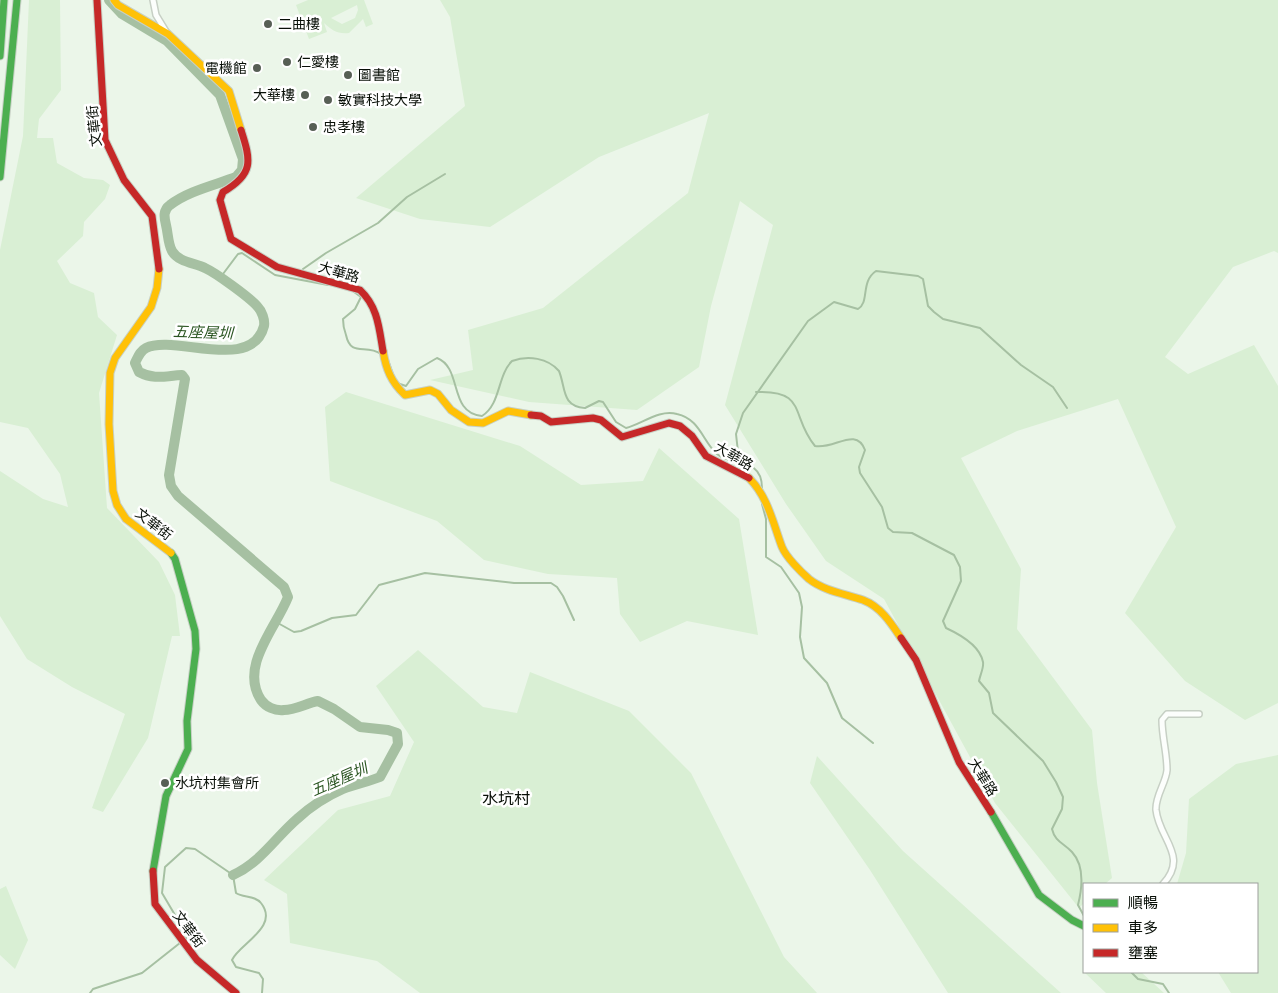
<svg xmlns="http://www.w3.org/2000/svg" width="1278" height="993" font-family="Montserrat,'Noto Sans TC',sans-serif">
<rect width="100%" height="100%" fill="#ebf6e9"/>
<path fill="#d9efd4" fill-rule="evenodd" d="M29,0H60L61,90L39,119L37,138H53L57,163L84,178L103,180L110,185L105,199L84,222L83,236L57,261L70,283L94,293L98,317L117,335L99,393L107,508L159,562L175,595L180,636H172L148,738L103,812L92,808L125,714L72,687L27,659L0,616V471L43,499L68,507L60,474L28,428L0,422V250L23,136Z
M308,0H364L373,24L366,27L363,19L349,33C337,34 333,31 324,23L327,32L309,39L296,5ZM357,5L358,10L355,18L342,24L331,18Z
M440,0H1278V253L1274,251L1233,267L1165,357L1188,374L1254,345L1278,386V703L1245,720L1185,681L1125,613L1176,527L1118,399L1017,431L961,458L1021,569L1017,629L1092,730L1097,783L1112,878L1105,884H1084V903L1079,908L995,803L884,599L826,561L786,504L725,405L773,225L740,201L711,306L699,367L637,410L529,402L430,380L473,370L468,330L543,308L688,193L709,113L599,157L490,227L420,219L356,198L465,106L450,17Z
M346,392L520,446L581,485L643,481L659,448L739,519L758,635L687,621L640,642L620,614L617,578L548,574L484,560L437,521L330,481L325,407Z
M418,650L483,707L517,713L530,672L629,711L691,773L784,957L817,993H420L377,961L290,943L287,894L264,880L338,810L390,796L414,742L376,686Z
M1278,755V993H1231L1218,972H1257V884H1177L1186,853L1189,799L1236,764Z
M817,756L903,851L1061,993H948L870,870L810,783Z
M6,886L28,940L15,969L0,955V889Z
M1084,972H1141L1164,993H1106Z"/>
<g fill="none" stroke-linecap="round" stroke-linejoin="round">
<path stroke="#a6c0a2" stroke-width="2" d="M303,269L326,253L378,223L407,197L445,174
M220,278L238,254L242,253L275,275L328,285
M354,292L361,297L355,309L343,319C343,325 344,330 346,335C351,358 366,343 381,354
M388,360L394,377
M397,383L406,386L418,369L437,358C463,368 448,413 482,416C501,404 497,376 512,361C528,355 548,358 559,371C566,388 561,406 585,408L599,401L603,402L616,422L626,428C642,424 659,409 677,414C700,419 703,442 717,454C731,467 762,456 762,488
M756,392C808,390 790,416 815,446C834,450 856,426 865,450L859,467L860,473L882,507L888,528L893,532L912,533L954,555L960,567L961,581L943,621L946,628C959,634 980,646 983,662C984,668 980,675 979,681L989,693L993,713L1043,761L1056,782L1063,797L1062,809L1052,829C1055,842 1064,843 1072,852C1085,866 1082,889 1078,905L1084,916
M745,461L738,452L736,434L743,413L808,321L834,302L858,309C870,302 860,282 876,271L918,276L923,279L928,306L934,312L943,319L980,328L1021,365L1053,387L1067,408
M762,504L766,519V557L781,567L799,593L802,607L800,637L804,658L827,683L842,718L873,743
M276,622L294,632L301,631L332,618L356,615L379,585L425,573L514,583H551L557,587L563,596L574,620
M1131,972L1138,979L1163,984L1169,993
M90,993L93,989L142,973L190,935L175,915L162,893L165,867L186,848L195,849L233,875L236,893C243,898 255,895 261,903C280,927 239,944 232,960L236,967L259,973L263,979L262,993"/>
<path stroke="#a6c0a2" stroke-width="10" d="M109,0L122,14L167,41L220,95L243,159L242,170L236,177C215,185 188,191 170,205C163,210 164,217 166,225C168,233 168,244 172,251C178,262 195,263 205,268C216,273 249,297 257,306C262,311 265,320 264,326C252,373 174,334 146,348C140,351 138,357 135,363L139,372C154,380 165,376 182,375L185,379L169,475L171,486L178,496L284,587L288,597C276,628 239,666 261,700C266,707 275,711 284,710C295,710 307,703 318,701L334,709L360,727L388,730L397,733L398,744L380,777C368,782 355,784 343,789C327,796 310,807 297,819C275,838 261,862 233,875"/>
<g stroke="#c7d0c5" stroke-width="8">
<path id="street" d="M153,0L156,15L167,33
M1163,884C1189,856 1159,839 1156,810C1155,796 1166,783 1167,770C1167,753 1162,737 1162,720L1167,714H1199"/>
</g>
<g stroke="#c7d0c5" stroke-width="9">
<path id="fast" d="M0,56L4,0
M0,177L17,0
M991,812L1039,895L1072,920L1084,926
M153,871L166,796L188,749L187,721L196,649L195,631L175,559L171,553"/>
</g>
<g stroke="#c7d0c5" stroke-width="9">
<path id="slow" d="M114,0L118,5L168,34L229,91L241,130
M159,269L157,288L151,307L115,358L110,373L109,424L113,491L117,505L126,519L171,553
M383,351C386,369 391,382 405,395L430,390L438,394L451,410L469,422L483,423L508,411L531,415
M749,478C768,497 773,523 782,547C786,557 801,572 809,579C824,591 846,594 863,600C881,607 891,623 901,638"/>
</g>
<g stroke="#c7d0c5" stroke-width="9">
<path id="jam" d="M97,0L105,140L124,180L152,216L159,269
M241,130C251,161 254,174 223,192L220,200L231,239L277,267L360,290C378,307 379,328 383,351
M531,415L541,416L551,422L593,418L601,420L622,437L669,423L680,426L692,436L706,456L749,478
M901,638L916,660L959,762L991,812
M153,871L155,904L197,960L236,993"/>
</g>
<use href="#street" stroke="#fcfefc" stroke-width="5"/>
<use href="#fast" stroke="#4caf50" stroke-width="7"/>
<use href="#slow" stroke="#ffc107" stroke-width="7"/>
<use href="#jam" stroke="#c62828" stroke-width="7"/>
</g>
<g fill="#575f55" stroke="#fff" stroke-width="2">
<circle cx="268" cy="24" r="5"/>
<circle cx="287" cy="62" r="5"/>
<circle cx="257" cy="68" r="5"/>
<circle cx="348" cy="75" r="5"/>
<circle cx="305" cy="95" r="5"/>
<circle cx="328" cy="100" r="5"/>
<circle cx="313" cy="127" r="5"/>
<circle cx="165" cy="783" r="5"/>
</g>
<g text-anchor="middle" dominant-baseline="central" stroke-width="5" stroke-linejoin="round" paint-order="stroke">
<g font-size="14" fill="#070e06" stroke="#fff" text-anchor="start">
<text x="278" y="24">二曲樓</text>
<text x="297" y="62">仁愛樓</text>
<text x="247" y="68" text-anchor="end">電機館</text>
<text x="358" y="75">圖書館</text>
<text x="295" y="95" text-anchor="end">大華樓</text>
<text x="338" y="100">敏實科技大學</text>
<text x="323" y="127">忠孝樓</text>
<text x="175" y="783">水坑村集會所</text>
</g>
<g font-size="14" fill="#070e06" stroke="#fff">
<text transform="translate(94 126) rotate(-96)">文華街</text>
<text transform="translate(339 272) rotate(16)">大華路</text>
<text transform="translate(734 456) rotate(30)">大華路</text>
<text transform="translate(154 524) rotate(38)">文華街</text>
<text transform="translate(983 777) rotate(58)">大華路</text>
<text transform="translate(189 929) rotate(53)">文華街</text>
</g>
<g font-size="15" font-style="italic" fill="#2a5521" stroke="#fff">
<text transform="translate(203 332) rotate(2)">五座屋圳</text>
<text transform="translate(339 779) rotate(-24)">五座屋圳</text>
</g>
<g font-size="16" fill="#070e06" stroke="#fff">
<text x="506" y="798">水坑村</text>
</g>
</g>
<rect x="1083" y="883" width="175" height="90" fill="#ffffff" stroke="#9c9f9b"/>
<rect x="1093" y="899" width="25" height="8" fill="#4caf50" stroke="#9c9f9b"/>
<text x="1128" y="908" font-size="15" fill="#070e06">順暢</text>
<rect x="1093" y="924" width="25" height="8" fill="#ffc107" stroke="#9c9f9b"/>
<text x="1128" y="933" font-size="15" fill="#070e06">車多</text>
<rect x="1093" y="949" width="25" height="8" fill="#c62828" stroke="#9c9f9b"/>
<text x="1128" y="958" font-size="15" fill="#070e06">壅塞</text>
</svg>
